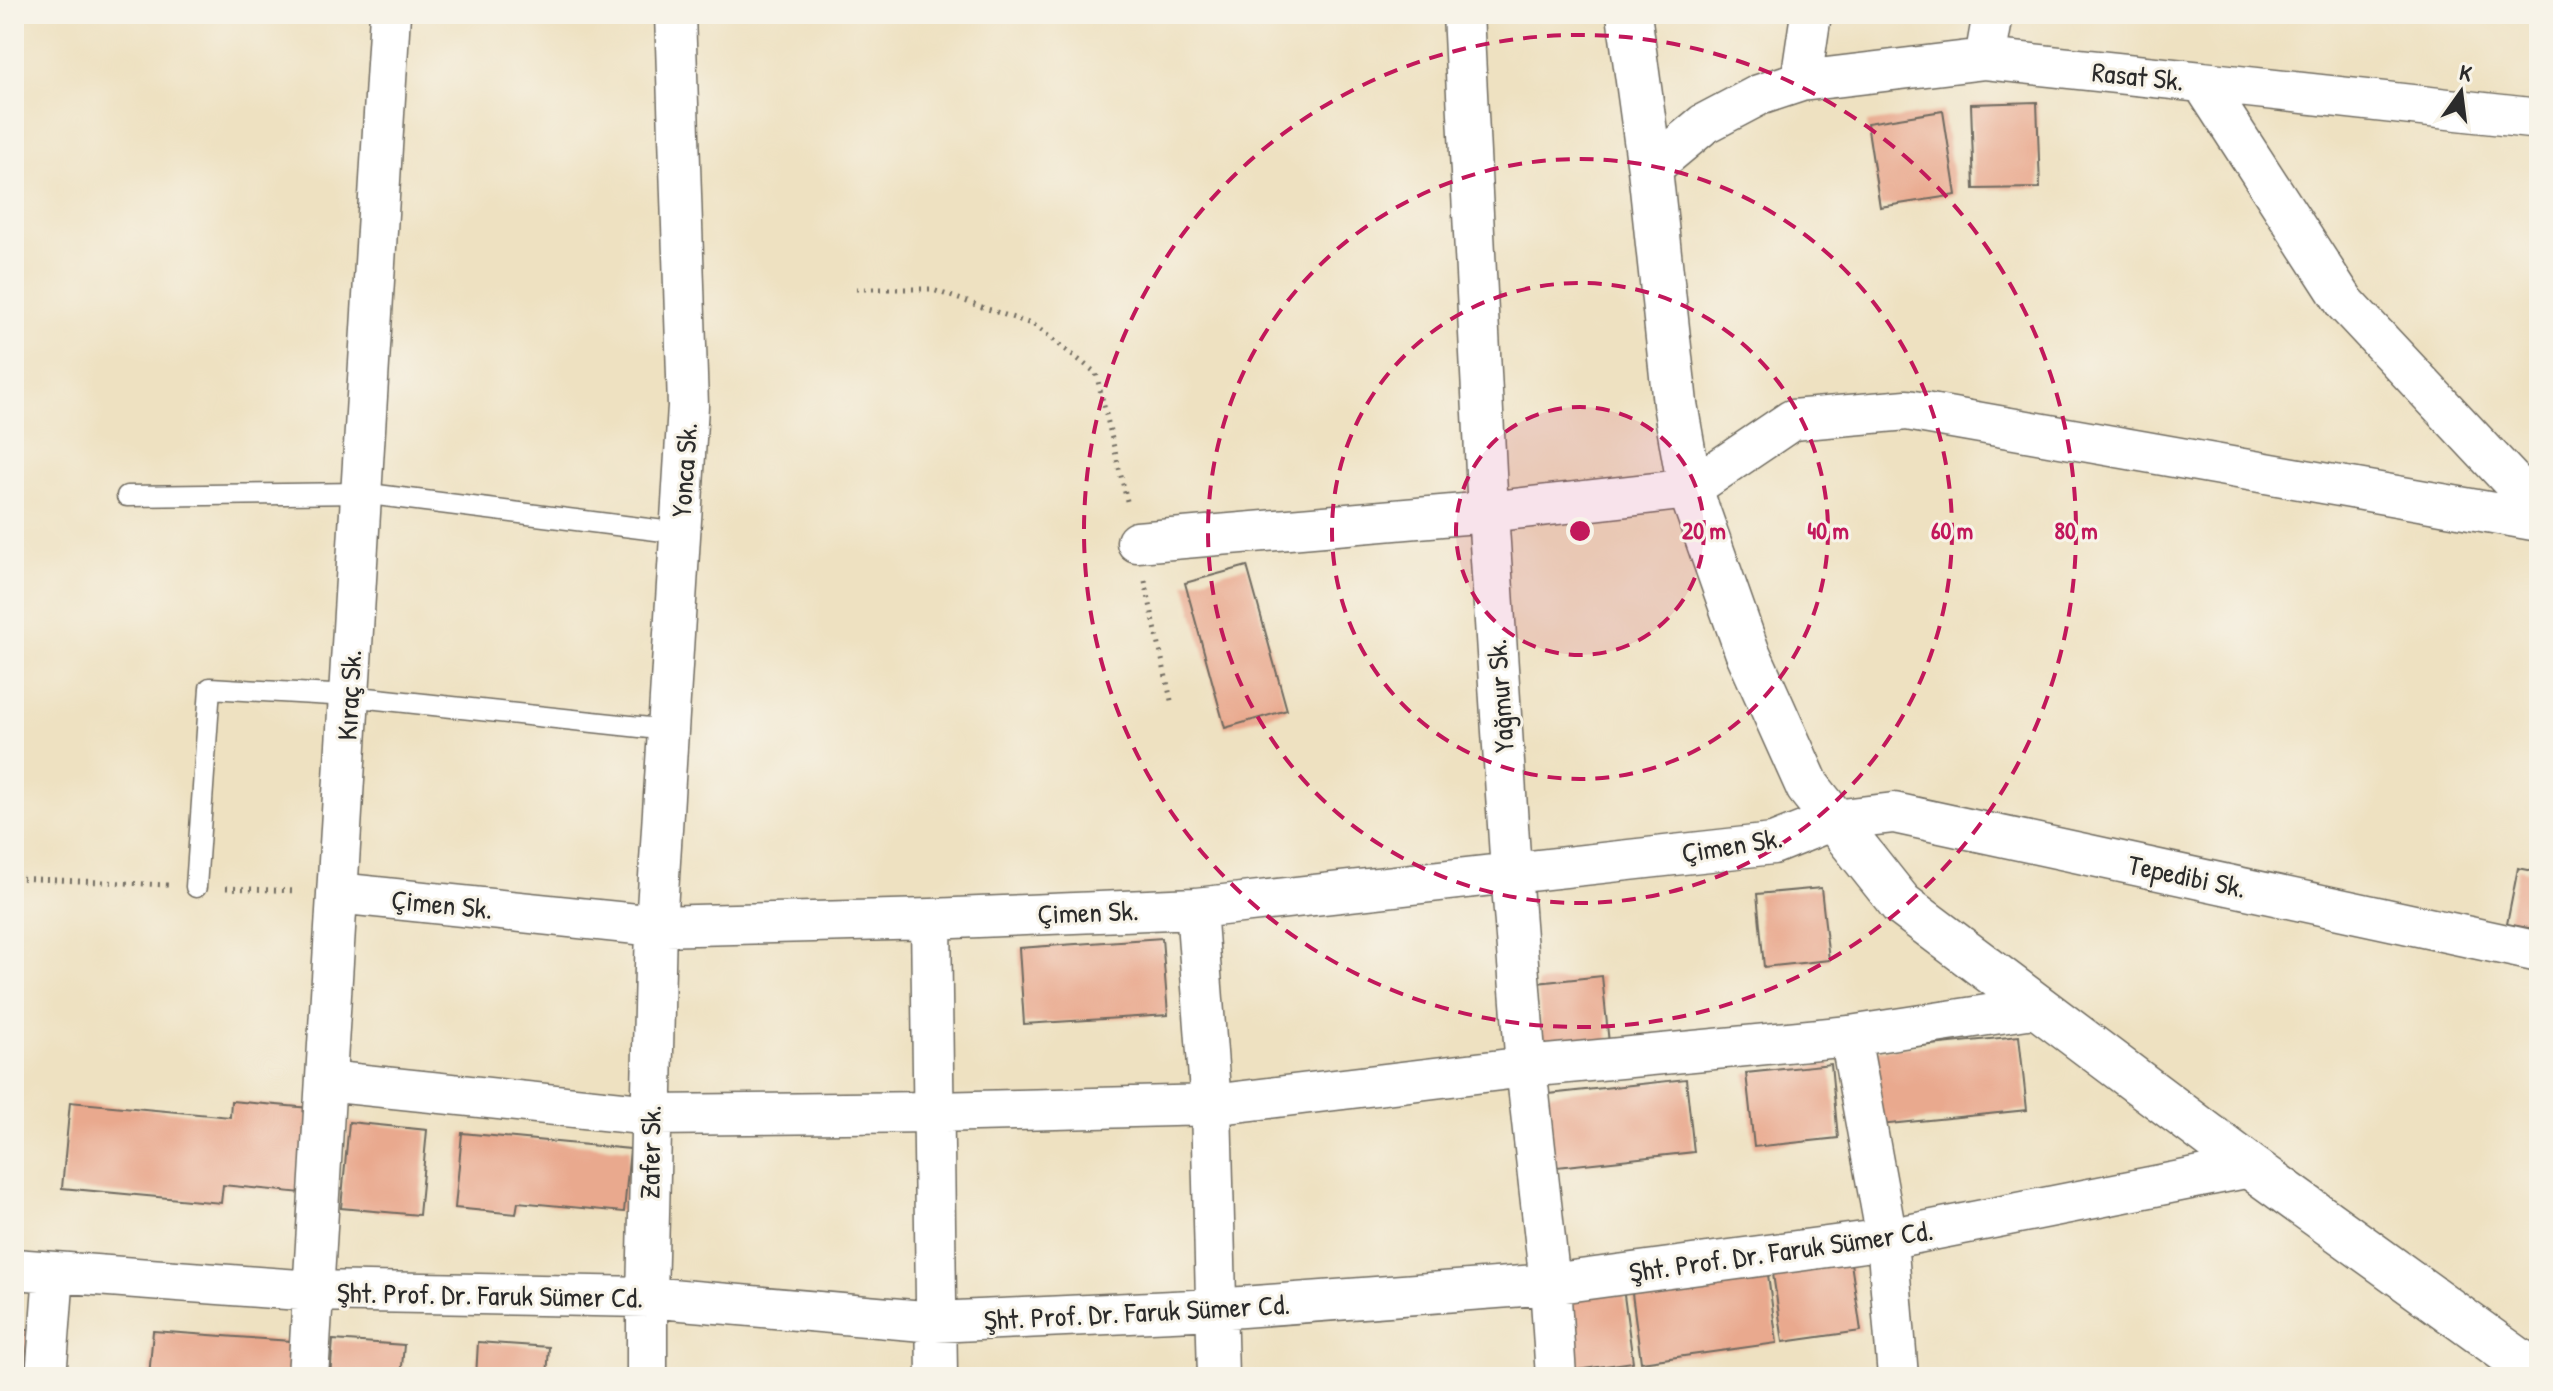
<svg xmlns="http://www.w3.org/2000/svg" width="2553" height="1391" font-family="'Patrick Hand',sans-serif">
<rect width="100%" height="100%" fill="#f7f3e8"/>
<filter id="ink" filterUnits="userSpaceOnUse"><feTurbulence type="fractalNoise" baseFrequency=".0125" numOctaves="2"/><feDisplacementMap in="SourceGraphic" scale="16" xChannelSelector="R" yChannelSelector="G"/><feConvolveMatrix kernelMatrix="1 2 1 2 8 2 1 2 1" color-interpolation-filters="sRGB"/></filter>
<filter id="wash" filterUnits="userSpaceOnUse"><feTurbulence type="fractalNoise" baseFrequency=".006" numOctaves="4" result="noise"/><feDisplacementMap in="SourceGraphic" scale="32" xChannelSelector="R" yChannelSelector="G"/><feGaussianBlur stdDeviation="1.8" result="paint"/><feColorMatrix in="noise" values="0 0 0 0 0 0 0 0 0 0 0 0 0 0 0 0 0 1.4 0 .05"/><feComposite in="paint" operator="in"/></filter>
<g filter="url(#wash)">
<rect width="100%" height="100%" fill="#eee1c1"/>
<g id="blocks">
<path fill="#e9a98e" d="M2037,102L2040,188L1974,189L1971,104Z
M1943,111L1956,195L1880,207L1867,123Z
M1247,566L1287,710L1225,728L1185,583Z
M2518,868L2539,872V930L2507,924Z
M1821,888L1829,960L1764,967L1757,894Z
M1162,938L1168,1015L1024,1024L1019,948Z
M1602,976L1610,1053L1545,1060L1537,983Z
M2019,1036L2027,1110L1870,1126L1863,1052Z
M1831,1064L1838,1138L1754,1147L1746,1073Z
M1686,1079L1694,1152L1548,1168L1540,1095Z
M231,1101L310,1108L302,1193L223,1185L221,1203L62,1188L70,1102L230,1117Z
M349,1122L427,1130L419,1215L341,1208Z
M462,1133L630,1149L624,1212L518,1202L516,1214L455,1208Z
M1850,1256L1861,1331L1783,1342L1772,1267Z
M1767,1267L1777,1343L1641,1362L1631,1286Z
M1623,1288L1633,1362L1570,1371L1559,1296Z
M14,1329L29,1330L25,1377H14Z
M153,1331L291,1341L289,1377H149Z
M333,1340L404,1345L401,1377H330Z
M478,1342L549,1347L547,1377H476Z"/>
</g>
</g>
<g filter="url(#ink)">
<use href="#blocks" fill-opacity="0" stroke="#6f6b60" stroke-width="2"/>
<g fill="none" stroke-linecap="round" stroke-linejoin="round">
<g stroke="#6f6b60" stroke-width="23">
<path id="service" d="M127,496L361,493L680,533
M196,887L210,688L349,696L668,730"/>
</g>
<g stroke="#6f6b60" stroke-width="43">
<path id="minor" d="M1463,14L1488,512L1511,872L1526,1067L1550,1284L1556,1377
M1985,59L1993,14
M1801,81L1811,14
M2202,82L2539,119
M1650,169L1704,124L1759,95L1801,81L1985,59L2202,82L2345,303L2539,510
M1137,542L1488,512L1690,489L1792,420L1907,410L2539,521
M337,893L656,926L931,919L1196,908L1773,844L1833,820L1894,813L2539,952
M1196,908L1211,1105L1218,1377
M931,919L937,1377
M1850,1036L1887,1239L1898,1377
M326,1081L651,1115L934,1112L1211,1105L1526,1067L1850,1036L2040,1007
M14,1269L313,1291L647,1297L935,1322L1215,1309L1550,1284L1887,1239L2251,1167
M46,1377L54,1273
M308,1377L390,14
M647,1377V1297L656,926L688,406L675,14"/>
</g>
<g stroke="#6f6b60" stroke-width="47">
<path id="tertiary" d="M1629,14L1650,169L1675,404L1690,489L1747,651L1808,787L1901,904L2251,1167L2539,1375"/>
</g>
<path stroke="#6f6b60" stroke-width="5" stroke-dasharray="2 6" stroke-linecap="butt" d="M856,289H930L1034,325L1096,373L1128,505
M1145,581L1172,705
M14,878L168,885
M226,888L296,891"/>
<use href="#service" stroke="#fff" stroke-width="20"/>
<use href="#minor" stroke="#fff" stroke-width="40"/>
<use href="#tertiary" stroke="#fff" stroke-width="44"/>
</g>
</g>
<circle cx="1580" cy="531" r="124" fill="#c2185b" fill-opacity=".12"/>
<g fill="none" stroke="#c2185b" stroke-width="4" stroke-dasharray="14 10">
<circle cx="1580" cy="531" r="124"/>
<circle cx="1580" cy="531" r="248"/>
<circle cx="1580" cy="531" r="372"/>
<circle cx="1580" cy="531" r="496"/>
</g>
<g text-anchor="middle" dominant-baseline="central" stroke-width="6" stroke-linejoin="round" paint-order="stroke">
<g font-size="28" fill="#2b2b2b" stroke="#f7f3e8">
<text transform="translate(2138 76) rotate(6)">Rasat Sk.</text>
<text transform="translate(684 470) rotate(-86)">Yonca Sk.</text>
<text transform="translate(349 695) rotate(-87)">Kıraç Sk.</text>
<text transform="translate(1500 696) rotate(-94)">Yağmur Sk.</text>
<text transform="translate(1732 845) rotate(-9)">Çimen Sk.</text>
<text transform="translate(2187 876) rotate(12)">Tepedibi Sk.</text>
<text transform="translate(442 904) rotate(6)">Çimen Sk.</text>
<text transform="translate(1088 912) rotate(-2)">Çimen Sk.</text>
<text transform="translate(650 1152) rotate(-89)">Zafer Sk.</text>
<text transform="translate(1781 1251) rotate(-8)">Şht. Prof. Dr. Faruk Sümer Cd.</text>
<text transform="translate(490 1295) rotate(1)">Şht. Prof. Dr. Faruk Sümer Cd.</text>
<text transform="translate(1137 1312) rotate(-3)">Şht. Prof. Dr. Faruk Sümer Cd.</text>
</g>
</g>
<circle cx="1580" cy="531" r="12" fill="#c2185b" stroke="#f7f3e8" stroke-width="4"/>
<g font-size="24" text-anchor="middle" font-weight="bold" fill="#c2185b" stroke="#f7f3e8" stroke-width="6" stroke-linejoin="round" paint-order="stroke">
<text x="1704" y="539">20 m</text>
<text x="1828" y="539">40 m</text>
<text x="1952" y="539">60 m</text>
<text x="2076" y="539">80 m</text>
</g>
<rect width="2553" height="1391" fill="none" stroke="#f7f3e8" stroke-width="48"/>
<g transform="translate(2461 92) rotate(14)" stroke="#f7f3e8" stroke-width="6" paint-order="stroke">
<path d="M0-6L14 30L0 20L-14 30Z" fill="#2b2b2b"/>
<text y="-12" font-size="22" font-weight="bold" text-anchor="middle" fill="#2b2b2b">K</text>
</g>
</svg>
